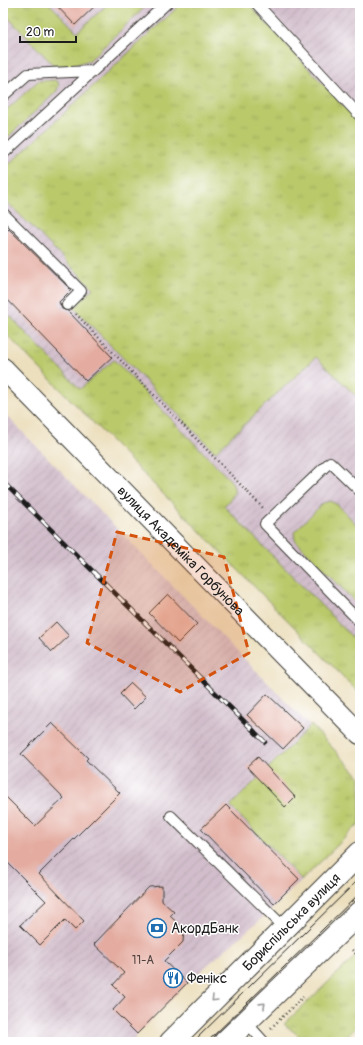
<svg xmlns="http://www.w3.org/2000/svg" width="363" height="1045" font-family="Pangolin,sans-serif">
<defs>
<pattern id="industrial-furrows" width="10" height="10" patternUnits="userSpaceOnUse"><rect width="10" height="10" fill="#d1bdcb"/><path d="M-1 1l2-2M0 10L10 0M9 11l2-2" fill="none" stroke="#b3a2ae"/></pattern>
<pattern id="grass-tufts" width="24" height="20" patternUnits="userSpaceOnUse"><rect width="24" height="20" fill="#bac96b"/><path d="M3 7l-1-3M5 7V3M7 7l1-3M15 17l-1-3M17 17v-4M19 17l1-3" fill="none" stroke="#9fac5c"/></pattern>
</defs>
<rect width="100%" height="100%" fill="#fff"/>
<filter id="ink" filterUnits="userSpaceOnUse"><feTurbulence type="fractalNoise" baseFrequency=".025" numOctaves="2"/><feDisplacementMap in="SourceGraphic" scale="8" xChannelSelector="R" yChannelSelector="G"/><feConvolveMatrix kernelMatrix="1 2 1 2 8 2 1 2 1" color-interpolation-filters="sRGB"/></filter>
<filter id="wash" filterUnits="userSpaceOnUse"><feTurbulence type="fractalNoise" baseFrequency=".012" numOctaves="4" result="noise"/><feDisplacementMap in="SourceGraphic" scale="16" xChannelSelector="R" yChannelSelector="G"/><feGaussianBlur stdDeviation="0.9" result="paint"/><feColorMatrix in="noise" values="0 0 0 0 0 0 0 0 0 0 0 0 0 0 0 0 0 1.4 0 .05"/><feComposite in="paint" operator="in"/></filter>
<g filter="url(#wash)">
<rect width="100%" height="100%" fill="#ecdfbd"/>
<path fill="url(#industrial-furrows)" d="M3,3H360V681L3,309Z
M3,412L360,777V823L269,912L187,983L137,1034L133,1042H3Z"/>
<path fill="url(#grass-tufts)" stroke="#6b7244" d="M3,3H49L77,32L109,3H145L147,5L90,60L74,65L61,67L54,66L3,12Z
M182,3H248L360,124V400L316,357L215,452L74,308L93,288L3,198L4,169Z
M55,80L58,82L59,86L56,92L3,142V113L38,81Z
M3,309L80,389L114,360L231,481C238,494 233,496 224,506L360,645V694L3,331Z
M330,501L338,505L360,528V607L295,540L294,532L323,503Z
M311,725L360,777V823L302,880L230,806Z
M360,952V1024L341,1042H307L284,1024Z"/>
<g id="blocks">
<path fill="#e4aca0" d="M54,3H98L75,25Z
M9,229L71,290L59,302L62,309L68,311L112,357L86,381L3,295V235Z
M168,594L197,624L178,643L149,613Z
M56,622L69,636L52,652L39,638Z
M131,683L146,697L134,709L120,694Z
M267,694L303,728L283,749L247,715Z
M52,723L88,758L86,760L120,793L39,874L84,921L75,930L65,920L40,945L20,925L46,901L3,858V794L35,826L64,798L21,754Z
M258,757L295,797L285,807L247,767Z
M226,805L299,879L274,904L201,829Z
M162,886V901L174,912L170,916L184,929L183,942L164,961L187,983L137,1034L113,1010L125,997L113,985L124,973L94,944L149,887Z"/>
</g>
</g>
<g filter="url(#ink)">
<use href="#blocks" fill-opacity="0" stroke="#3b3934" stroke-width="1"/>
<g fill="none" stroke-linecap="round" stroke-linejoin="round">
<g stroke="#3b3934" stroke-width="12">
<path id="lane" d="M256,3L360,116
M3,96L28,74L92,71
M3,154L167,3
M3,213L81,291L67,305
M360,491L330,462L265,524L360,622
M171,816L285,928
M246,1022L264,1042"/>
</g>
<g stroke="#3b3934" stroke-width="22">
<g id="street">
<path id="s1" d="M3,368L360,734"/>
</g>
</g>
<g stroke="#3b3934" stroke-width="24">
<g id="secondary">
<path id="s2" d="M171,1042L360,853"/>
<path d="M225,1042L360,912"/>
</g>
</g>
<path stroke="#3b3934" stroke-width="2.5" stroke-dasharray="1 3" stroke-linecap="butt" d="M76,314L263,508
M352,950L360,958
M271,1028L303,997"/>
<use href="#lane" stroke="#fff" stroke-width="10"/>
<use href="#street" stroke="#fff" stroke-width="20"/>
<use href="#secondary" stroke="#fff" stroke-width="22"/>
<path stroke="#1c1c1c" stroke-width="1" d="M193,1042L360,878
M207,1042L360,893"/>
<g stroke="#1c1c1c" stroke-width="4.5">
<path id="rail" d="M3,482L265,742"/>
</g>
<use href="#rail" stroke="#fff" stroke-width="3" stroke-dasharray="9" stroke-linecap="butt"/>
</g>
<defs><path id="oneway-chevron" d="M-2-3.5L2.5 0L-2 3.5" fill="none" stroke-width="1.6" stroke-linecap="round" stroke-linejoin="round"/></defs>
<g stroke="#999">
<use href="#oneway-chevron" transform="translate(214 999) rotate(135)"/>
<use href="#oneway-chevron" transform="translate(263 1005) rotate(-44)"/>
</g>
</g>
<path fill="#d4530e" fill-opacity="0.2" stroke="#d4530e" stroke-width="3" stroke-dasharray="8 5" stroke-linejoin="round" d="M117,532L224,557L249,653L180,692L87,643Z"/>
<defs>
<g id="bank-ring" transform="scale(1)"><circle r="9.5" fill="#fff" stroke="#1f6fb2" stroke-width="1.5"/><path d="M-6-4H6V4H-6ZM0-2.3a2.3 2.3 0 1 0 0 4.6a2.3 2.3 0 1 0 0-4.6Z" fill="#1f6fb2"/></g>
<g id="restaurant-ring" transform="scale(1)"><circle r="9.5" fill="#fff" stroke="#1f6fb2" stroke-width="1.5"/><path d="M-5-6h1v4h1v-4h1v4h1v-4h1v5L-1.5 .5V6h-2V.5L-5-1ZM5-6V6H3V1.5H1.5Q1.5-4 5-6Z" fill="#1f6fb2"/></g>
</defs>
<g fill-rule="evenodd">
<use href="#bank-ring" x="157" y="928"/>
<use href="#restaurant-ring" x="173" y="978"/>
</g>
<g text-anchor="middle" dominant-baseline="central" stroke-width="3" stroke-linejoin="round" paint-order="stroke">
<g font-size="12" fill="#4e403d">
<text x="143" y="960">11-А</text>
</g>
<g font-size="14" fill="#1c1c1c" stroke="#fff">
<text stroke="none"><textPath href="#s1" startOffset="255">вулиця Академіка Горбунова</textPath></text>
<text stroke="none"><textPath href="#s2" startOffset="170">Бориспільська вулиця</textPath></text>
</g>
<g font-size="14" fill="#1c1c1c" stroke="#fff" text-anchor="start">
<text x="171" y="928">АкордБанк</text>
<text x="187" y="978">Фенікс</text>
</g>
</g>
<rect width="363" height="1045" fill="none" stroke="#fff" stroke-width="16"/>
<path d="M20 36v6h56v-6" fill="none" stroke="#1c1c1c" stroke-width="2"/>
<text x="26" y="36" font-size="12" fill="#1c1c1c" stroke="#ffffff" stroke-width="3" paint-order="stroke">20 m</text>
</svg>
